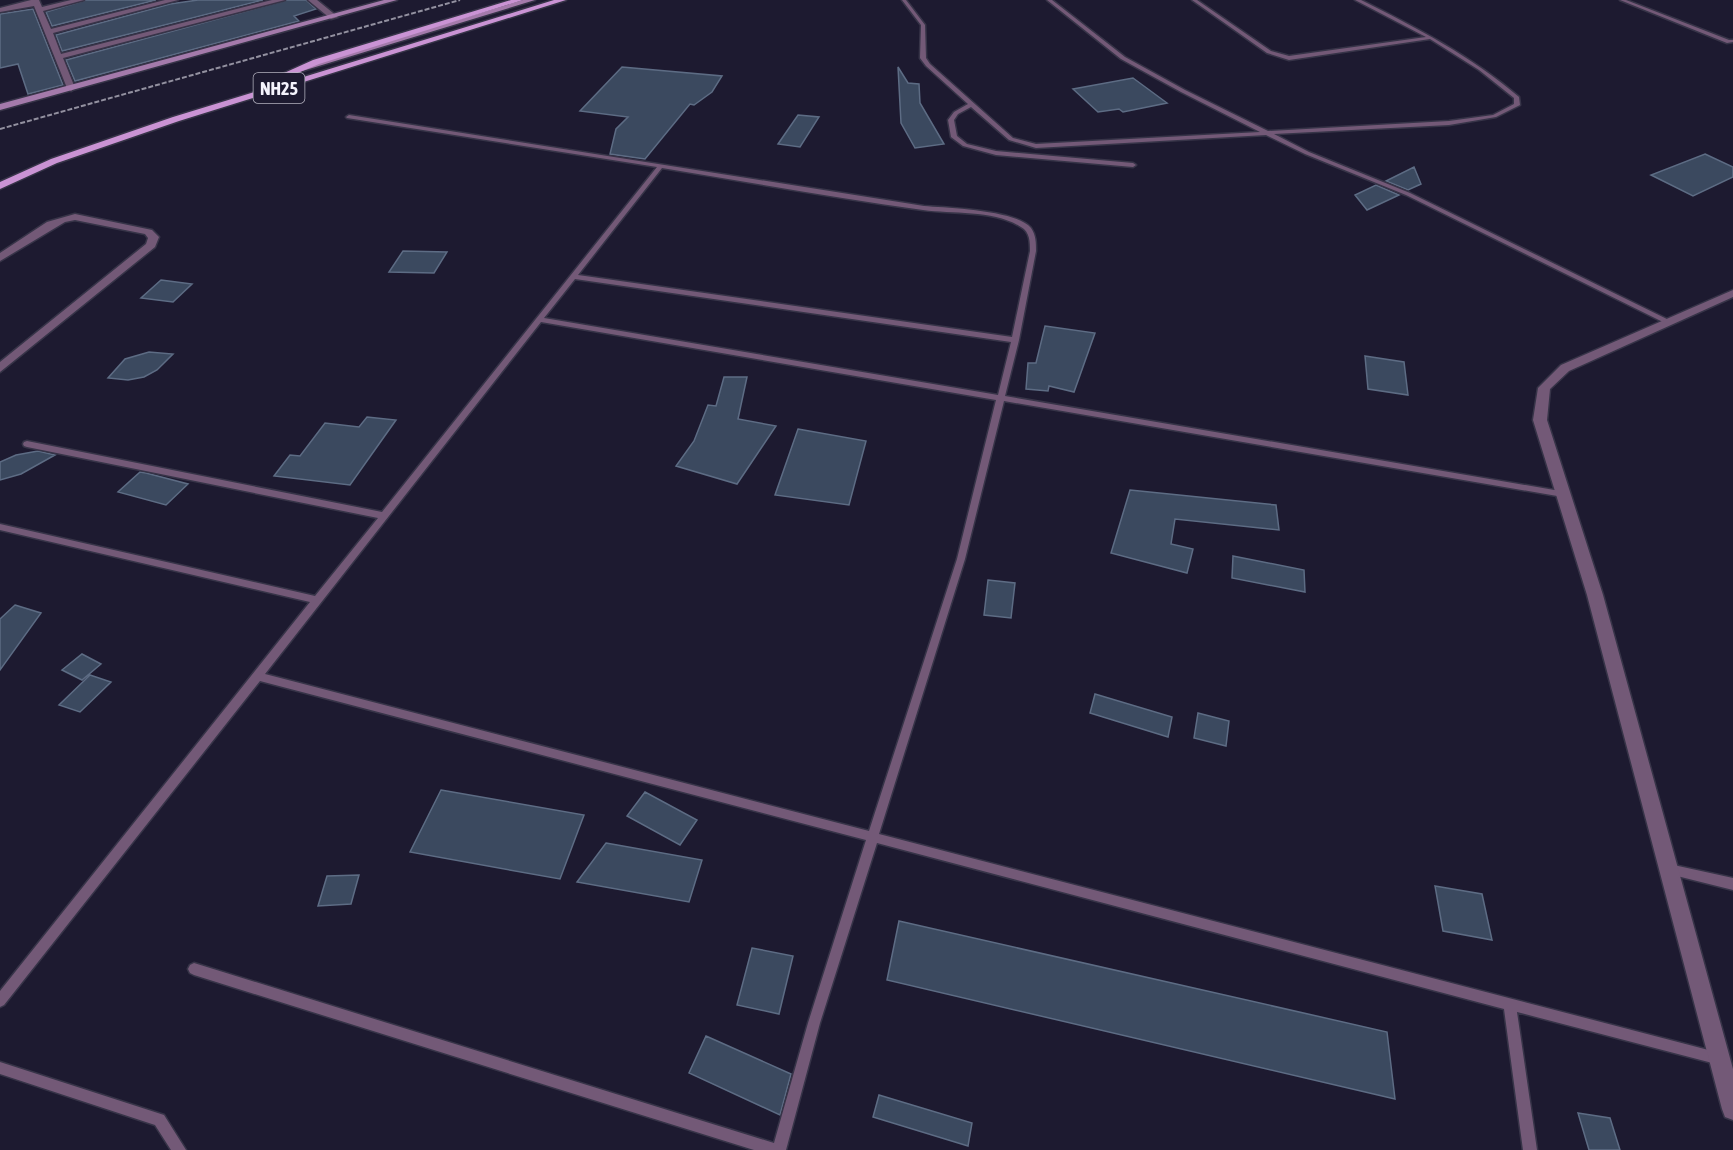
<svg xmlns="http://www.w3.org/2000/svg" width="1733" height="1150" font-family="'Asap Condensed',sans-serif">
<rect width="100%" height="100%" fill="#1d1a30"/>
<path fill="#3b495f" stroke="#5d6c84" stroke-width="1.5" d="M86,0H156L52,26L46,12Z
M198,0H263L62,51L56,35L170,4Z
M287,0H306L316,9L294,16L299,21L75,81L66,60Z
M33,9L63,85L28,94L18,64L0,68V14Z
M622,67L722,76L712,92L694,105L690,104L645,159L610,154L616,129L628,117L580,111Z
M898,67L908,83L919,84L920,103L944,144L915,148L901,123Z
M1133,78L1167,103L1123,112L1119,109L1098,112L1073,89Z
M798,115L819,117L800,147L778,144Z
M1705,154L1733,167V177L1693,196L1651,175Z
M1414,167L1421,184L1408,190L1386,181Z
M1376,185L1399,195L1367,210L1355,195Z
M403,251L447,252L434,273L389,272Z
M161,280L192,284L173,302L141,298Z
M1045,326L1095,333L1074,392L1049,386L1048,391L1026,389L1028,363H1036Z
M149,352L173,354L157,370L144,377L128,380L108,378L125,359Z
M1365,356L1404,362L1408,395L1368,389Z
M724,377H747L738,419L776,426L737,484L676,466L694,441L708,405L716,406Z
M367,417L396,420L350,485L274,476L290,455L300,456L325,423L359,427Z
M798,429L866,441L849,505L775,495Z
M38,451L55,455L21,474L0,480V462L16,455Z
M140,472L146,473L188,484L166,505L118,492Z
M1130,490L1276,505L1279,530L1175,519L1171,544L1193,549L1187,573L1111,553Z
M1233,556L1304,570L1305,592L1232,578Z
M988,580L1015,583L1011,618L984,615Z
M15,605L41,613L0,670V619Z
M82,654L101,664L82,680L62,670Z
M90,675L111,682L80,712L59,705Z
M1095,694L1172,717L1168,737L1090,713Z
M1198,713L1229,721L1226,746L1194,738Z
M441,790L584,815L560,879L410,852Z
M645,792L697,820L680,845L627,816Z
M606,843L702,860L689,902L577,882Z
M359,875L351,904L318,906L327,876Z
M1435,886L1482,894L1492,940L1443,931Z
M899,921L1387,1032L1395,1099L887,980Z
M752,948L793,956L779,1014L737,1005Z
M706,1036L791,1074L780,1115L689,1073Z
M879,1095L972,1123L968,1146L873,1117Z
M1578,1113L1610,1118L1620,1150H1589Z"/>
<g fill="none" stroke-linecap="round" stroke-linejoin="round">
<g stroke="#373448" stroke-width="3">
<path id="lane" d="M902,0H906L925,25L926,58L930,64L1013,138L1036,144L1260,132L1181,92L1121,59L1047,0H1052L1125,57L1185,90L1268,131L1449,121L1493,115L1514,104V98L1479,70L1430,39L1289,60L1267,53L1192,0H1197L1271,51L1289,56L1426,37L1355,0H1361C1417,28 1471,56 1519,97L1520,105L1496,117L1449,125L1274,134L1309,152L1410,193L1673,322L1669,324H1667L1406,195L1305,154L1266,135L1036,148L1009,140L971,107L958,114L954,120L957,136L967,144L996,151L1133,163L1136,165L1133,167L996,155L963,146L951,137L948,120L954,112L968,104L926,66L920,58L921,25Z
M1620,0H1626L1729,40H1733V42L1727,43Z
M349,115L924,206C948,208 1016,210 1031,228C1036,235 1036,243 1036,251L1019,340L1005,396L1566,492L1567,494L1563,497L1004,401L965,559L879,834L1720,1053L1725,1054L1726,1059L1725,1064L1720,1065L1517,1012L1537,1150H1523L1504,1009L877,843L820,1023L786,1150H754L194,975L190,973L188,969L190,965L194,963L774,1143L808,1023L866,840L260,681L4,1005L0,1007V991L310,602L0,530V524L315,596L378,518L27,447L24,446L23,444L24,442L27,441L382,512L657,167L347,118L346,117ZM662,168C749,182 836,198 923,210C953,214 995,210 1021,227C1030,232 1030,242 1030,251L1012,337L578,275ZM575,279L1011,342L998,395L544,318ZM541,322L996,400L957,559L869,831L265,674Z
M1669,864L1733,878V890L1665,873L1663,869L1665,865Z
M0,1062L164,1115L186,1150H171L155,1125L0,1074Z"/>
</g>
<g stroke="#373448" stroke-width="3">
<path id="street" d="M31,0H39L42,7L71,0H84L43,11L51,29L165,0H178L53,33L61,54L272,0H285L63,58L75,88L71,91L67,88L34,6L0,12V8Z
M308,0H317L338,17L331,19Z
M75,214L152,230L159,237L155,247L0,372V362L146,244L148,238L145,234L75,220L65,222L0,261V253L47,222Z
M1733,290V297L1569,371L1550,389L1547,420L1603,595L1733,1069V1120L1725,1117L1722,1109L1587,595L1533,420L1538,388L1561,365Z"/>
</g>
<g stroke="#373448" stroke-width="3">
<path id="secondary" d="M384,0H397L0,110V104Z
M523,0H535L299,72L292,70Z"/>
</g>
<g stroke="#373448" stroke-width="3">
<path id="primary" d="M511,0H523L319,64L269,85L262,83L313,60Z
M554,0H566L179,121L57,163L0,189V182L51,159L173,117Z"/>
</g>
<use href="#lane" fill="#735977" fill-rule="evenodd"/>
<use href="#street" fill="#735977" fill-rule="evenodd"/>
<use href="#secondary" fill="#a47aab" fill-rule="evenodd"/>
<use href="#primary" fill="#ca93d4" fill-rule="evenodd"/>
<path stroke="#9391a0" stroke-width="2" stroke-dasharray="5 2" stroke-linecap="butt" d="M0,129L460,0"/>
</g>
<g text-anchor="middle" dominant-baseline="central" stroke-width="5" stroke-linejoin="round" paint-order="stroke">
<rect fill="#1d1a30" stroke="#b4b2bf" stroke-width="1.5" x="253.5" y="73" width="51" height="30" rx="4.5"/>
<g font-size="18" font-weight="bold" fill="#f4f3fc">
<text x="279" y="88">NH25</text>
</g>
</g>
</svg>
